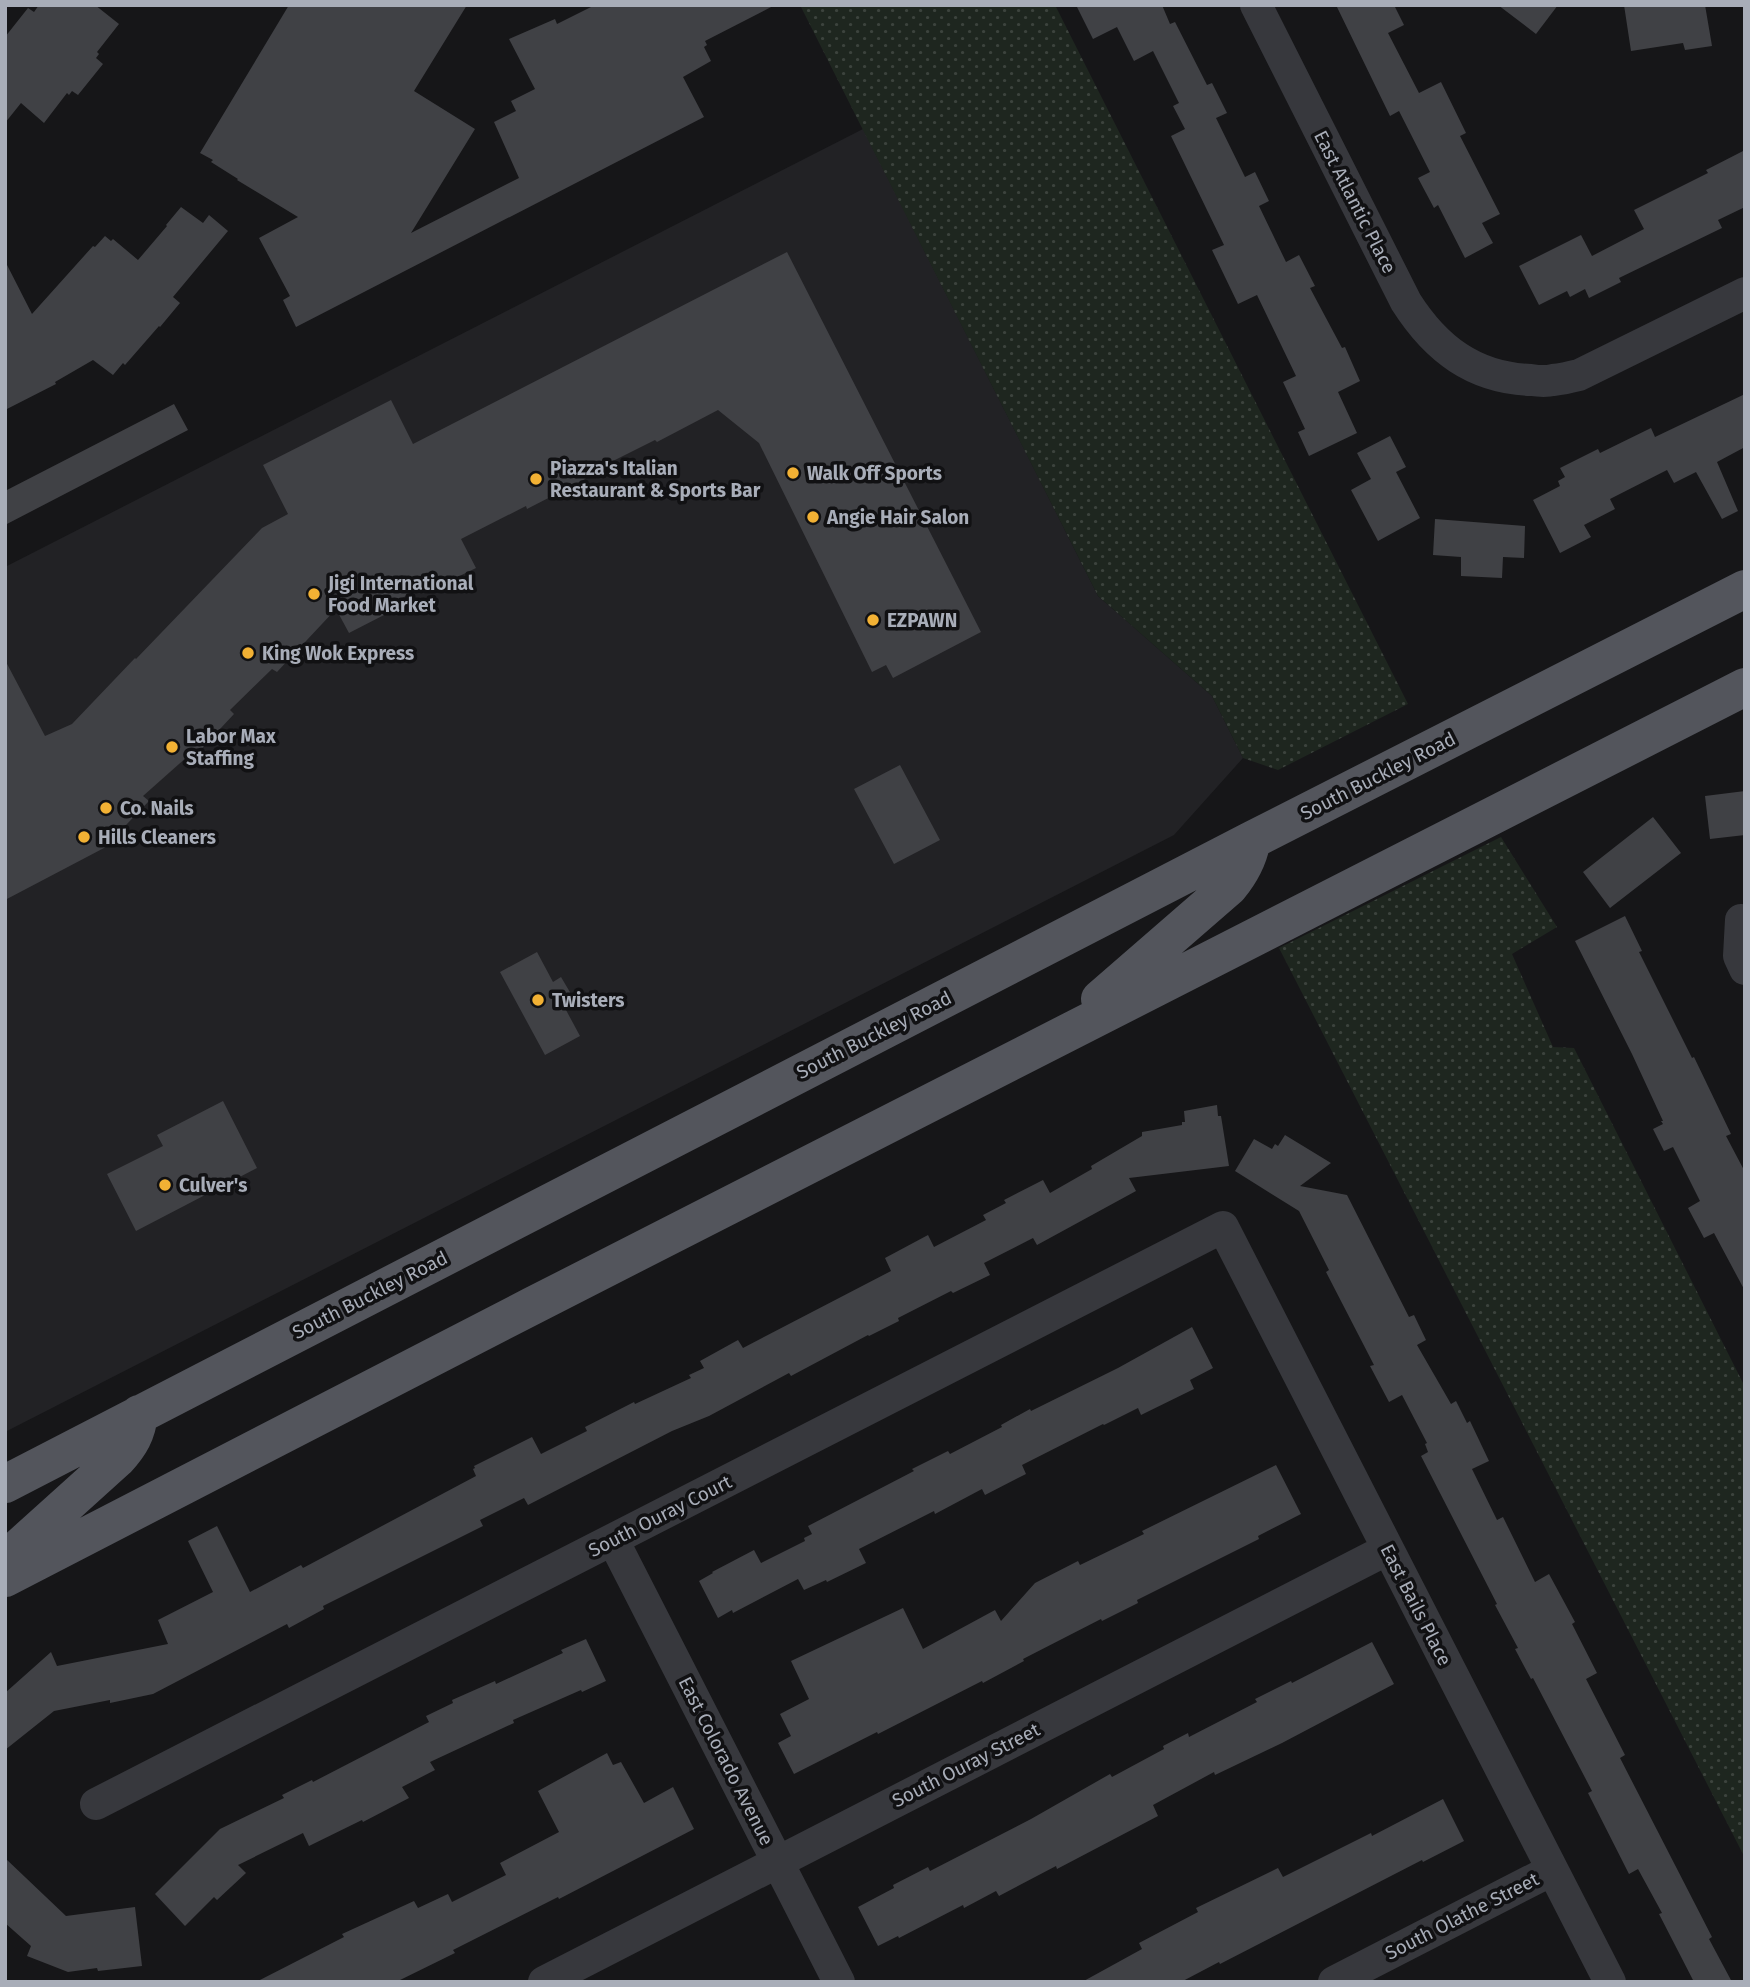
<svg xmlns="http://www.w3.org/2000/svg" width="1750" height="1987" font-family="'Fira Sans',sans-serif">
<defs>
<pattern id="grass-dots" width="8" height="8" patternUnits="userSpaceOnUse" patternTransform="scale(1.75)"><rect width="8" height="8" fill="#1e261f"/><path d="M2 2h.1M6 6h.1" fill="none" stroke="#3c433d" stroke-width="1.8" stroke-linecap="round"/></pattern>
</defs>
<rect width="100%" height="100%" fill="#161618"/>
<path fill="#222225" d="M863,129L1098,596L1212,696L1243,758L1174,835L5,1432V567Z"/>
<path fill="url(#grass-dots)" d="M800,5H1055L1408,704L1278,770L1243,758L1212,696L1098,596Z
M1501,837L1557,927L1512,954L1553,1047L1574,1048L1745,1387V1858L1279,948Z"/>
<path fill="#404145" d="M39,5H95L119,24L97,52L99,54L96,58L103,64L78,95L72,91L69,95L67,93L44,123L21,103L5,123V37L28,8L34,12Z
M289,5H467L414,91L475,129L411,233L519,178L494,122L516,111L511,101L535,89L509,39L555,19L557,24L595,5H775L705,41L707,45L704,47L711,61L683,77L704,117L296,327L283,300L290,296L259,238L298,217L237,180L238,179L211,162L213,160L200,153Z
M1076,5H1162L1170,24L1175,22L1207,85L1212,83L1227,113L1216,118L1245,177L1255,172L1269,201L1259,206L1286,262L1299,255L1315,286L1310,288L1342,348L1345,347L1360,381L1338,392L1357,433L1309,456L1298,432L1305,429L1283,382L1296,376L1257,295L1238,304L1212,250L1224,245L1171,136L1185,129L1173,106L1179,103L1153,51L1134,61L1117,27L1093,39Z
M1336,5H1394L1404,25L1388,33L1419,93L1441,82L1466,133L1460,136L1500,214L1482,223L1493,243L1465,258L1438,205L1434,208L1418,178L1430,172L1399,111L1390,116Z
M1498,5H1558L1536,34Z
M1624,5H1705L1712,46L1685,50L1683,43L1631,51Z
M1745,150V207L1718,220L1722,228L1619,278L1621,282L1589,298L1585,289L1570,297L1567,291L1539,305L1519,266L1581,235L1592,256L1644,229L1634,210L1708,173L1706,170Z
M181,207L203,223L209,215L228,231L173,297L180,303L160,327L159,326L125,365L123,363L113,375L93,360L55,382L56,384L5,410V261L32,314L93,246L95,247L105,236L111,241L113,239L138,260L167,226L166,225Z
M787,252L981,632L893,678L886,665L872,672L759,443L718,410L657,442L655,440L591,472L593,475L527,509L526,506L461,539L476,568L443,584L440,579L380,609L384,615L349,633L336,609L277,672L272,669L230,710L234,714L192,759L188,756L143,796L149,801L104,848L5,900V660L45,736L72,724L135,658L136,659L262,528L288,514L263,465L391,400L413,444Z
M1745,394V447L1717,462L1738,511L1722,519L1696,472L1674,483L1667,470L1610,499L1615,509L1584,525L1591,537L1560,553L1533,500L1560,486L1558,481L1565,477L1560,468L1598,449L1600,453L1651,428L1655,437Z
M174,404L188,430L5,525V491Z
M1390,436L1406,467L1396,472L1420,518L1378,541L1351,490L1371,479L1357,453Z
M1435,519L1525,526L1524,558L1503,557L1502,578L1461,576V557L1433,555Z
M900,765L940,840L894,864L854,789Z
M1745,791V835L1710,839L1705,796Z
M1653,817L1681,853L1610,908L1583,872Z
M1625,916L1642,951L1639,952L1692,1058L1694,1057L1731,1134L1726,1136L1745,1172V1291L1714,1233L1704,1238L1688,1208L1700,1201L1673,1147L1664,1151L1653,1129L1663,1124L1661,1121H1663L1632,1054L1575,941Z
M537,952L553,982L561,977L577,1004L566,1010L580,1036L545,1055L500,972Z
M223,1101L257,1168L136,1231L107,1174L163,1146L157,1135Z
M1217,1105L1218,1116H1221L1229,1166L1129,1178L1136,1191L1037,1245L1033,1238L984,1263L990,1275L953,1293L951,1291L898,1318L899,1321L869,1336L868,1335L791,1376L789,1373L709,1416L672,1431L528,1505L524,1498L480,1520L483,1526L323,1606L324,1609L289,1628L287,1624L153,1694L110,1703V1700L54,1711L5,1750V1693L51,1652L57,1666L168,1644L158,1620L213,1592L188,1541L217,1526L250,1592L301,1565L303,1568L476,1476L473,1469L475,1468L474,1466L532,1437L541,1454L587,1431L585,1427L634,1402L635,1404L691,1378L689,1375L704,1368L700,1361L738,1340L743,1348L891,1271L885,1258L928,1235L934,1247L986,1220L983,1215L1006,1203L1004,1200L1043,1180L1050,1193L1092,1169L1091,1166L1142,1136V1132L1182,1125V1122H1185L1184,1111Z
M1285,1135L1331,1163L1300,1186L1347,1195L1409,1317L1414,1315L1426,1340L1417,1345L1451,1404L1456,1401L1467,1423L1470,1421L1489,1461L1472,1469L1497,1520L1503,1517L1535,1582L1549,1574L1575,1622L1572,1624L1597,1673L1586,1679L1625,1755L1620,1758L1712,1937L1709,1939L1732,1982H1694L1659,1914L1662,1913L1638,1869L1629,1874L1588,1793L1592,1791L1533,1678L1531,1679L1515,1649L1518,1648L1495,1605L1497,1604L1421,1456L1428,1452L1425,1444L1427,1443L1402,1395L1389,1402L1370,1366L1374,1365L1326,1272L1329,1270L1299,1211L1235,1171L1254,1139L1272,1149L1275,1144L1278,1146Z
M1192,1327L1213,1368L1190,1380L1194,1389L1141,1415L1138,1408L1104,1425L1103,1424L1022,1465L1026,1474L985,1495L982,1489L935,1514L934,1511L859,1549L866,1563L827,1582L826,1580L804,1590L798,1579L733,1613L732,1610L718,1618L699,1581L713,1573L712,1572L754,1550L761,1563L805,1541L804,1538L812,1534L808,1526L914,1471L912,1469L948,1451L950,1454L1002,1427L1001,1425L1030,1409L1031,1411L1118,1368Z
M1276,1465L1301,1514L1258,1536L1259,1539L1137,1600L1138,1603L1102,1621L1101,1619L1023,1659L1024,1661L983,1683L982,1681L878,1734L877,1732L794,1774L778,1743L791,1736L780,1714L809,1699L791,1661L903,1608L923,1649L995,1610L1001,1621L1035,1583L1078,1561L1080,1565L1144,1534L1142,1531Z
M586,1639L606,1681L582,1692L581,1690L513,1720L514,1723L430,1762L435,1770L402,1787L409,1798L363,1822L362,1820L309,1846L303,1833L238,1865L246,1873L217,1900L214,1897L185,1926L155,1894L220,1829L284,1798L282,1795L312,1780L313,1782L429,1722L426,1716L453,1703L452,1700L495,1681L496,1684L563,1653L561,1650Z
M1372,1642L1394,1684L1282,1743L1215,1775L1214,1772L1153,1805L1158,1816L1057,1869L1056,1866L999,1896L996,1891L964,1908L963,1905L899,1938L898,1936L878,1946L858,1907L894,1888L893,1885L928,1867L930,1871L1031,1819L1110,1774L1112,1777L1164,1749L1163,1746L1188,1733L1189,1737L1257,1702L1255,1699L1291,1681L1292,1683Z
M607,1753L613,1765L621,1762L644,1803L673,1787L694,1829L559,1899L558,1897L453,1950L455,1953L396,1982H256L344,1937L342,1934L414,1901L418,1908L448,1894L452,1902L506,1875L500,1863L559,1832L538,1791Z
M1443,1799L1464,1841L1423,1862L1422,1860L1220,1964L1219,1962L1181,1982H1082L1142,1949L1139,1943L1198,1912L1196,1908L1278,1868L1283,1877L1371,1833L1372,1836Z
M5,1858L66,1916L135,1907L142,1966L98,1971L97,1968L68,1972L27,1956L31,1946L5,1923Z"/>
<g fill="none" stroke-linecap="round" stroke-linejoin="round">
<path stroke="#37383d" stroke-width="32" d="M1256,5L1406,302C1436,349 1474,378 1531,380C1538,381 1545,382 1553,380C1562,379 1571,377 1579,375L1745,293
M1741,920L1739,956L1745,969
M613,1540L839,1982
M96,1804L1223,1227L1610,1982
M544,1982L1388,1549
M1334,1982L1552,1870"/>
<path stroke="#53555c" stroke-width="38" d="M1100,999L1229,887C1241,872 1248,859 1252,840
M5,1484L1252,840L1745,589
M5,1560L117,1459C130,1445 137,1433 139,1414
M5,1578L532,1306L1745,687"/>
</g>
<g fill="#f2b134" stroke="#111113" stroke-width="2.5">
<circle cx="793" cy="473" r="7"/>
<circle cx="536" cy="479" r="7"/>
<circle cx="813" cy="517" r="7"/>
<circle cx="314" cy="594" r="7"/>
<circle cx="873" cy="620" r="7"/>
<circle cx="248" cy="653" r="7"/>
<circle cx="172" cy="747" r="7"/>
<circle cx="106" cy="808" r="7"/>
<circle cx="84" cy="837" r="7"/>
<circle cx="538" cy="1000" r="7"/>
<circle cx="165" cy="1185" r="7"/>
</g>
<g text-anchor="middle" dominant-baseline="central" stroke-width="7" stroke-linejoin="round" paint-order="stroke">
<g font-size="19" fill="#a8adb8" stroke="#111113">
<text transform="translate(1355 202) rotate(63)">East Atlantic Place</text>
<text transform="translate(1378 776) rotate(-27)">South Buckley Road</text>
<text transform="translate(874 1035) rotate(-27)">South Buckley Road</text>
<text transform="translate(370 1295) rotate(-27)">South Buckley Road</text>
<text transform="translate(660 1516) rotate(-27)">South Ouray Court</text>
<text transform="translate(1416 1605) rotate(63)">East Bails Place</text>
<text transform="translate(726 1761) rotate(63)">East Colorado Avenue</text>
<text transform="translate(966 1765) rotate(-27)">South Ouray Street</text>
<text transform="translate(1462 1916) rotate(-27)">South Olathe Street</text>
</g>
<g font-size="19" font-weight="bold" fill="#a8adb8" stroke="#111113" text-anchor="start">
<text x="550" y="468">Piazza's Italian<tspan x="550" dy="22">Restaurant &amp; Sports Bar</tspan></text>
<text x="807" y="473">Walk Off Sports</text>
<text x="827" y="517">Angie Hair Salon</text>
<text x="328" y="583">Jigi International<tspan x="328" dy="22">Food Market</tspan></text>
<text x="887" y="620">EZPAWN</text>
<text x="262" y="653">King Wok Express</text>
<text x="186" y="736">Labor Max<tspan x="186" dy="22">Staffing</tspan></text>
<text x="120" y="808">Co. Nails</text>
<text x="98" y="837">Hills Cleaners</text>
<text x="552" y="1000">Twisters</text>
<text x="179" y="1185">Culver's</text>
</g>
</g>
<rect width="1750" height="1987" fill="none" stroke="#a8adb8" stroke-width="14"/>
</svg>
